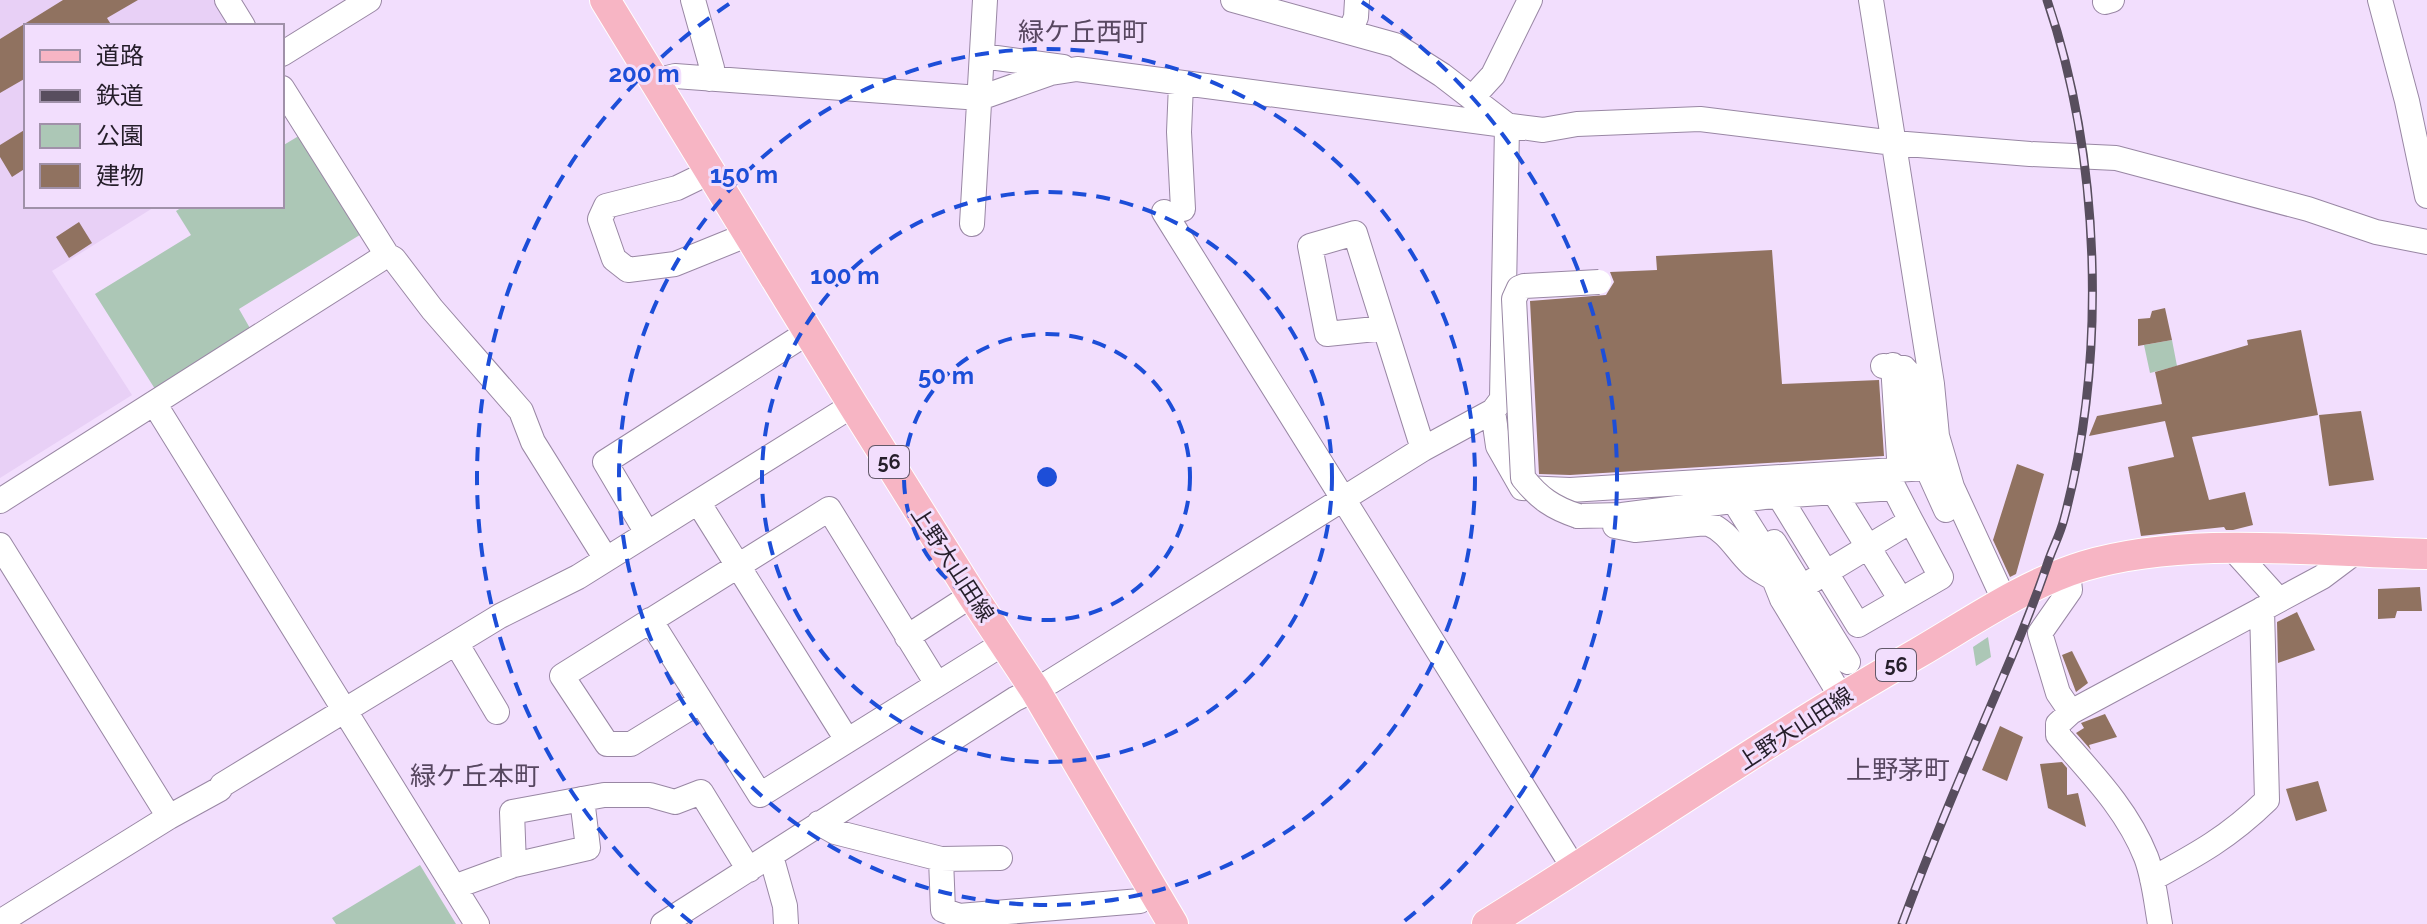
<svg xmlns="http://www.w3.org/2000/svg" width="2427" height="924" font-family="Raleway,'Noto Sans JP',sans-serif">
<rect width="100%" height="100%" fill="#f2defd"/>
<path fill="#e8d0f6" d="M0,0H220L236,26H26V206H156L52,271L132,395L0,478Z"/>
<path fill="#acc7b6" d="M302,134L363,233L239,309L251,330L155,389L95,294L191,235L176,211L184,206H282V146Z
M2172,340L2177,366L2150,373L2144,345Z
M1988,637L1991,657L1976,666L1973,647Z
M420,865L456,924H336L332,918Z"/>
<path fill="#907260" d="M63,0H138L107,18L112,26H26V78L0,93V39Z
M26,129V168L12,177L0,157V145Z
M79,222L92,243L69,258L56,237Z
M1772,250L1782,384L1879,380L1884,456L1570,475L1539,474L1530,301L1606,295L1614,282L1610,272L1657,270L1656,256Z
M2165,308L2172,340L2138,346V319L2150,318L2152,311Z
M2301,330L2318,415L2192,437L2209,500L2245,492L2253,525L2233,530H2226L2224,527L2141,536L2128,467L2174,457L2165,421L2089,436L2097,416L2162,404L2155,372L2248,345L2247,340Z
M2361,411L2374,480L2329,486L2319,415Z
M2017,464L2044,474L2016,574L2010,577L1993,540Z
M2420,587L2422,611H2397L2395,618L2378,619V589Z
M2297,612L2315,650L2278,663L2277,622Z
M2072,651L2088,683L2076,692L2062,655Z
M2105,714L2117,737L2089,745L2091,750L2076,733L2084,728L2081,723Z
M2000,726L2023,737L2007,781L1982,770Z
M2062,762L2067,768V795L2078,793L2086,827L2048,808L2040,764Z
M2318,781L2327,811L2296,821L2286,789Z"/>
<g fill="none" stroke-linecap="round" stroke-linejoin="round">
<g stroke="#9987a4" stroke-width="26">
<path id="minor" d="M227,0L243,26
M693,0L712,68L709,79
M1233,0L1395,45L1442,75L1507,125
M1871,0L1932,384L1937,436L1952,487L2005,602
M2380,0L2407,101L2427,196
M2105,2L2112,0
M1350,32L1356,17L1357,0
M282,54L369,0
M982,56L1063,67
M655,81L675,76L980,98L1051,73L1077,69L1543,130L1577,124L1700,119L1894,143L2030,154L2116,158L2308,209L2376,232L2427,242
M1181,84L1179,132L1183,209
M282,88L387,255L394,259L432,309L521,411L533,442L606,559
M1472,98L1493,75L1530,0
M710,172L677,188L606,206L600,219L614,259L628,270L675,264L749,234
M1164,212L1575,870
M972,224L985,0
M1385,328L1327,334L1310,246L1355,233L1423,449
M1893,365L1899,458L1921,457
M1883,366L1904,368L1913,378L1916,388L1921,457L1927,468
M154,403L477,924
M1493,411L1498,446L1522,488L1570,490L1927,468L1946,510
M1834,492L1901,600
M1779,496L1858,625L1941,577L1911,521
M0,501L387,255
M1734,501L1773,563L1774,579L1782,599L1842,698
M698,502L847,740
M1578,516L1622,515L1764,497L1894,488L1911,521L1782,599
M1615,526L1635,530L1707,523C1729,532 1735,549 1751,564C1757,570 1767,574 1774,579
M647,533L605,462L810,331
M1774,542L1848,662
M0,545L169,817L0,922
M2232,548L2279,600
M2068,572L2070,590L2040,633L2058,693L2071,712
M650,620L760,795L1004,643
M907,637L972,595
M456,643L497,712
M701,701L631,744H607L562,676L829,509L937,684
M169,817L220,789L222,785L500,616L578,577L853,405
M819,823L835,832L941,859L1000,858
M771,856L785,906L786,924
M941,859L943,910L959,916L1140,901L1153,891
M514,865L512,812L604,795H650L675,802L701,792L749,870
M2152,879C2198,854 2229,837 2267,800L2262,609
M454,887L514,865L588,848L582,799
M663,924L1015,699L1050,682L1423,449L1493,411L1502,399L1507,126
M2160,924C2156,902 2154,878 2146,857C2127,809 2091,773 2058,735V724L2071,712L2322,577L2354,553"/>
</g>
<g stroke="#fff" stroke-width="32">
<path id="major" d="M605,0L853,405L972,595L1035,690L1173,924
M1487,924C1631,835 1771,737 1918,653C1971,622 2025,584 2084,566C2187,535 2319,552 2427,554"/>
</g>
<use href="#minor" stroke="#fff" stroke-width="24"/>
<use href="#major" stroke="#f7b5c4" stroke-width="30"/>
<g stroke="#584e5e" stroke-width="9">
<path id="rail" d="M1902,924C1933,840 1968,759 2003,677C2019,640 2034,603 2047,565C2052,549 2060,535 2064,519C2107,358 2101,158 2047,0"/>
</g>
<use href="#rail" stroke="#f2defd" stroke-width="6" stroke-dasharray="18" stroke-linecap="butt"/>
<g stroke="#9987a4" stroke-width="26" stroke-linecap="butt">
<path id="minor-bridge" d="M1578,516C1553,508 1539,498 1523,478L1514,299L1519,288L1524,286L1599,282"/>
</g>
<use href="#minor-bridge" stroke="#fff" stroke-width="24"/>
</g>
<g fill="none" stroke="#1d4ed8" stroke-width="4" stroke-dasharray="14 10">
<circle cx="1047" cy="477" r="143"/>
<circle cx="1047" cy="477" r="285"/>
<circle cx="1047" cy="477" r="428"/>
<path d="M692 923A570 570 0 0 1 732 2M1362 2A570 570 0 0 1 1402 923"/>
</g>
<g text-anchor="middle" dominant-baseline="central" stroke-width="6" stroke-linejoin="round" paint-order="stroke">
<g fill="#f2defd" stroke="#625869" stroke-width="2">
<rect x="869" y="446" width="40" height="32" rx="6"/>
<rect x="1876" y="649" width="40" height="32" rx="6"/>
</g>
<g font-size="20" font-weight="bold" fill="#251e2a">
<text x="889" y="462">56</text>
<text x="1896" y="665">56</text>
</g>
<g font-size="22" fill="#251e2a" stroke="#f2defd">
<text transform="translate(953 564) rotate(57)">上野大山田線</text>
<text transform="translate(1795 728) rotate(-33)">上野大山田線</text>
</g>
<g font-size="26" fill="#574760" stroke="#f2defd">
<text x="1083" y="32">緑ケ丘西町</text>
<text x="1898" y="770">上野茅町</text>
<text x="475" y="776">緑ケ丘本町</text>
</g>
</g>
<circle cx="1047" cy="477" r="12" fill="#1d4ed8" stroke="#f2defd" stroke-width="4"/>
<g font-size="24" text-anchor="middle" font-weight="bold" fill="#1d4ed8" stroke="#f2defd" stroke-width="6" stroke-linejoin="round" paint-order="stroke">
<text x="644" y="82">200 m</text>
<text x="744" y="183">150 m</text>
<text x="845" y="284">100 m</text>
<text x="946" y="384">50 m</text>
</g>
<rect x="24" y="24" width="260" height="184" fill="#f2defd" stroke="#a091a9" stroke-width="2"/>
<rect x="40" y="50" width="40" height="12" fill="#f7b5c4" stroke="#a091a9" stroke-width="2"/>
<text x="96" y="64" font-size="24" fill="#251e2a">道路</text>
<rect x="40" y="90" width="40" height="12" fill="#584e5e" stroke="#a091a9" stroke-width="2"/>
<text x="96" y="104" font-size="24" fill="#251e2a">鉄道</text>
<rect x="40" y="124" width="40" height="24" fill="#acc7b6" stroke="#a091a9" stroke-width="2"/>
<text x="96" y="144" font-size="24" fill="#251e2a">公園</text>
<rect x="40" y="164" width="40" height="24" fill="#907260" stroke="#a091a9" stroke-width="2"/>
<text x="96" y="184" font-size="24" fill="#251e2a">建物</text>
</svg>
